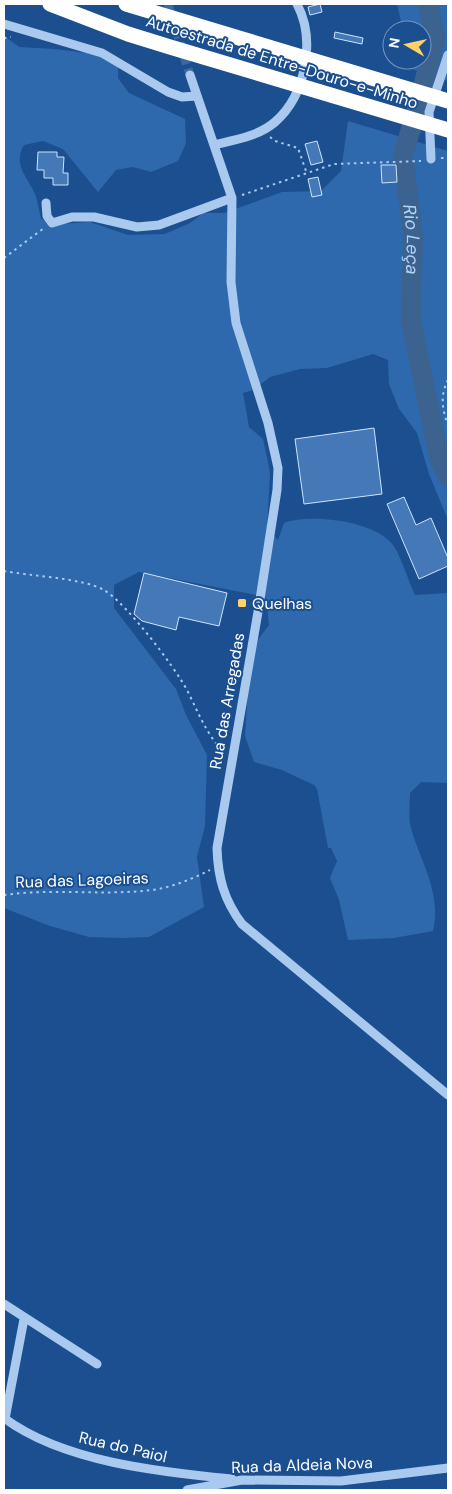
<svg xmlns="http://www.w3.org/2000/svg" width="452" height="1494" font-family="'DM Sans',sans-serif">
<rect width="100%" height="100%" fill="#1b4f8f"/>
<path fill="#2e69ad" d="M397,4H448V81L403,66V60H422V30H403Z
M4,36L19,47L55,49L118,57V78L129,93L185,119L186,143L178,161L151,172L133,167L116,170L98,192L63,149L43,141L24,145C13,164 26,175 34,192C38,200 39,211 41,219L59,224L90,222L128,235L165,234L190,223L203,213H224L282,192L321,191L341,171L348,121L448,151V520L429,474L417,433L399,409L389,384L388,360L373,354L327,368L300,369L270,377L253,390L243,393L249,427L263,439L267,457L270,473L267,529L278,540L284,523C310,513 376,521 393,545C400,554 409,582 415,595L448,593V783L421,782L410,793C410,804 408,817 411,828C421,863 442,893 433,931L394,938L348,940L339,900L330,878L337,861L331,848H328L317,789L314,785L282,770L254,762L245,736L249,675L257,641L269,625L266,597L139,572L114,585V608L176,689L186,715L207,755L205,826L197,857L204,907L149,937L122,938L89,937L50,926L4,908Z"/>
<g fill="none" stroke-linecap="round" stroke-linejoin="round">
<path stroke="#3c6290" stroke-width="20" id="s1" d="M428,4L435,38L419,104L403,154L413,237L411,321L439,457L448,477"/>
</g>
<path fill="#4478b7" stroke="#cfe3fa" d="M320,4L322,12L310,15L308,7Z
M335,32L363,38L362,44L334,38Z
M317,141L323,162L311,165L305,144Z
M38,152H57V157H64L63,173H68V185H53V178H44V170H37Z
M381,165H396L397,182L382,183Z
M318,177L322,195L312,197L308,179Z
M374,428L382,494L304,504L295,439Z
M404,497L416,525L431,518L448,558V566L419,579L387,504Z
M144,573L227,593L219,626L179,617L176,630L142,621L134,614Z"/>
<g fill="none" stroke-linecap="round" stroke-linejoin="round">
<path stroke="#3d69a0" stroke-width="9" stroke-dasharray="9 4.5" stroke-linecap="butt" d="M168,4L190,75"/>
<path stroke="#a9c9ee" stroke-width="2" stroke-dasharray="2.5 4" stroke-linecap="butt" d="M4,38L11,37
M270,137L275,141L298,148L307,174
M441,158H448
M242,195L334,164L421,161
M4,258L44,228
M448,380C440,395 442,409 448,425
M4,571C30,576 83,578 104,590C127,604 174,666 187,690C198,712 206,733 223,752
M4,895C53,888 103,896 152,890C173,887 192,879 210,870"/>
<path stroke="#a9c9ee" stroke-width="9" d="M4,24L102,53L168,92L182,97L197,96
M190,75L232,198L231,282L236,323L268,423L278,468L277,490L258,612L217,848C218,878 224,900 242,924L448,1095
M214,145C235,140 259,136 275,122C306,95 316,40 297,4
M431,159L429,112L448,55
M46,203L47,216L52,223L72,217H94L137,227L159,225L232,198
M4,1304L97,1364
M4,1418C63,1462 160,1472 232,1479
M5,1419L24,1319
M187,1490L242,1480L341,1481L448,1468"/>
<path stroke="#fff" stroke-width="15" d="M50,4L128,34L170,47L448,130
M126,4L448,101"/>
</g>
<rect fill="#ffd166" stroke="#1b4f8f" stroke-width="2" x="237" y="598" width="10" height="10" rx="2.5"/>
<g text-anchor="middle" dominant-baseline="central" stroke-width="4" stroke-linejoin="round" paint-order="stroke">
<g font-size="16" fill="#fff" stroke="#1b4f8f">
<text transform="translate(282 62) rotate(17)">Autoestrada de Entre-Douro-e-Minho</text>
<text transform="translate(227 701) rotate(-80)">Rua das Arregadas</text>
<text transform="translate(82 880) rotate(-2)">Rua das Lagoeiras</text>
<text transform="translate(123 1447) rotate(13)">Rua do Paiol</text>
<text transform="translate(302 1465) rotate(-2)">Rua da Aldeia Nova</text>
</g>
<g font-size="16" fill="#fff" stroke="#1b4f8f" text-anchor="start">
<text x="252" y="603">Quelhas</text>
</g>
<g font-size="18" font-style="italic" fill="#b5d3f5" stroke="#1b4f8f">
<text stroke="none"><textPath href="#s1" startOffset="241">Rio Leça</textPath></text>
</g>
</g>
<rect width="452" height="1494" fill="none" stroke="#ffffff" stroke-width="10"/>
<g transform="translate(407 45) rotate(279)"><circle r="24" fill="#1b4f8f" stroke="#7695bc"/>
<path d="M0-4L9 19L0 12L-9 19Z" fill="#ffd166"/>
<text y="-8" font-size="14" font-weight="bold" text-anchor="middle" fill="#ffffff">N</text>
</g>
</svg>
